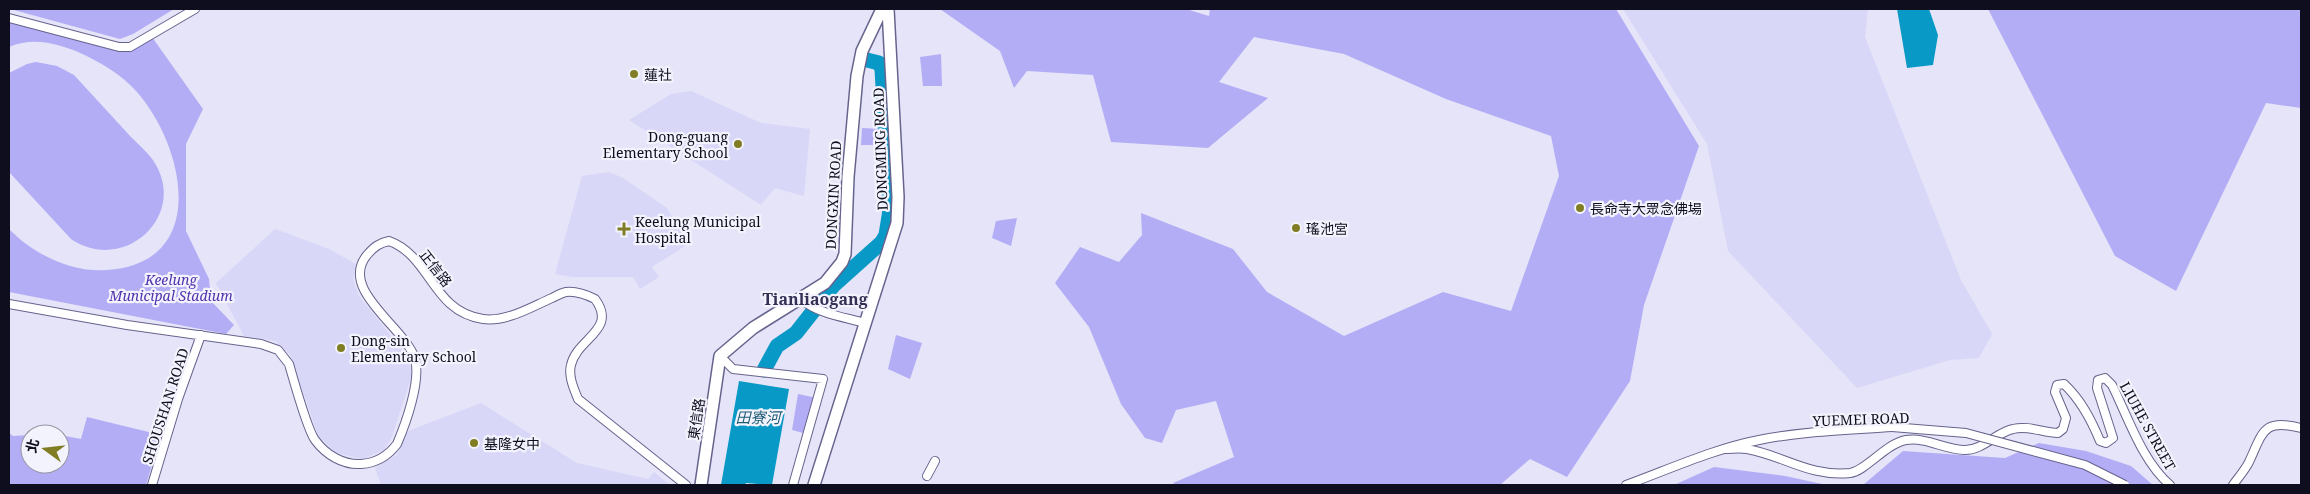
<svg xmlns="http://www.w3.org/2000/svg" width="2310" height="494" font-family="'Noto Serif','Noto Sans TC',serif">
<rect width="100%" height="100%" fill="#e5e4f8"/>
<path fill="#d9d7f8" d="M1623,9H1868L1865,37L1961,280L1992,334L1979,358L1950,360L1857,388L1728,251L1707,144Z
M691,91L761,123L810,129L804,196L775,188L761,205L629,120L671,94Z
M609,172L623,178L667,208L688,244L652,267L659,277L640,289L633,277H572L555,274L582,176Z
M275,229L329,249L356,264L353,279L359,296L408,357L412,375L392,437L384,450L362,459L337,453L319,438L290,355L275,341L244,336L216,283Z
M481,403L577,463L648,479L654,472L670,485H381L375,468L397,455L408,431Z"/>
<path fill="#b3adf6" d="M10,9H174L133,34L120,39Z
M940,9H1186L1209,16L1210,9H1616L1699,146L1644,305L1630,381L1567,477L1530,459L1500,485H1175L1173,483L1234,457L1216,401L1176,410L1162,443L1145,438L1121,404L1089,327L1055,283L1080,247L1119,262L1142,235L1141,213L1233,249L1267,292L1344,336L1443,292L1511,311L1559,176L1551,136L1446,99L1344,54L1254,37L1219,82L1268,98L1208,148L1111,142L1093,75L1027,71L1014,88L1000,51Z
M1988,9H2301V108L2266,103L2176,291L2115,256Z
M9,20L128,49L140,46L152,37L203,109L186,144V231L209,279L211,301L234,325L226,334L9,292V229C33,254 72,273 107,270C210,263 185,147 137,92C121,74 100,62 78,52C55,43 33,37 9,47Z
M941,54L942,86H923L920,57Z
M36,62L57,66L74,75C93,96 112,116 131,137C139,145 150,154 156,165C186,218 123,274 71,239L9,172V73L27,64Z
M862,128L881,129L880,145H861Z
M1017,218L1011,246L992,238L996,221Z
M896,335L922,343L910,379L888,369Z
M798,394L817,398L807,434L792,430Z
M87,417L161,435L146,485H9V433L13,436L30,435V464H60V435L81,439Z
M2039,443L2086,451L2131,466L2153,485H1863L1903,451L2005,458Z
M1714,467L1785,476L1827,485H1674Z"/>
<path fill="#0899c6" d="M1897,9H1929L1938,35L1933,65L1907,68Z
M739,381L789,389L772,485L746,483L745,485H721Z"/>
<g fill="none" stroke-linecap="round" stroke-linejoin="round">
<path stroke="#0899c6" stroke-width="15" d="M764,370L777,346L796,333L833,286L882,242L886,235L890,210L882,69L879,63L867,60"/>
<g stroke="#66638d" stroke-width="10">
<path id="street" d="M9,18L119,47H130L195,9
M801,299C818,314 844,317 865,323
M9,304L127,325L261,344L278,350L289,364C294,381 307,429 315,440C326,455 343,465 361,464C376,463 388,456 397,444C406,423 421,381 415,359C406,328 338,290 367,255C374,247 379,243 389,241C431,256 432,312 483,319C507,322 531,307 552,298C556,296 561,293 566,292C575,291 587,295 595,299C618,330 577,338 571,365C568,376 574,389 578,399L686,485
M720,356L733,369L823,379L793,485
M1725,449C1732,449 1740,448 1747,449C1785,456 1809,477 1850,473C1866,471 1885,444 1906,440C1927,437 1945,450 1965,450C1983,450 1997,432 2013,429C2029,425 2043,433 2058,433L2063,429L2066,418L2055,392L2057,385L2064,384C2081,400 2091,419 2100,441L2106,443L2113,438L2097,388L2098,380L2105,378L2112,385C2128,417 2142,461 2170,485
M927,476L935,461
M152,485L178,399L201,335
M1626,485C1670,469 1713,449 1759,440C1803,431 1848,430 1892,427
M2233,485C2238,478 2245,470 2249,462C2263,432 2263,418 2301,428"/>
</g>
<g stroke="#66638d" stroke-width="14">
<path id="secondary" d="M701,485L720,356L753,328L825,283L842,262L845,254L848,177L857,76L862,51L882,9
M814,485L897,223L898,197L888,9"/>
</g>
<use href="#street" stroke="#fff" stroke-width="8"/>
<use href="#secondary" stroke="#fff" stroke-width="11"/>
<g stroke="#66638d" stroke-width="10" stroke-linecap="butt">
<path id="street-bridge" d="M1892,427L1966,433L2085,465L2125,485"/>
</g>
<use href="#street-bridge" stroke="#fff" stroke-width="8"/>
</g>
<g fill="#807d24" stroke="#f3f3fd" stroke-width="2">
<circle cx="634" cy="74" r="5"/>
<circle cx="738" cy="144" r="5"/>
<circle cx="1580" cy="208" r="5"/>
<circle cx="1296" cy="228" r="5"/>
<path d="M621.5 221.5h5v5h5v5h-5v5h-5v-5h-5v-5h5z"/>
<circle cx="341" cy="348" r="5"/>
<circle cx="474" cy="443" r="5"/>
</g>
<g text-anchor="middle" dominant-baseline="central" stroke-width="4.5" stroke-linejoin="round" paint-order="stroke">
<g font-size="14" fill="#0f0e1e" stroke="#f3f3fd" text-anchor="start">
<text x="644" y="74">蓮社</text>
<text x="728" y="136" text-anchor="end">Dong-guang<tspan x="728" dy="16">Elementary School</tspan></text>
<text x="1590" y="208">長命寺大眾念佛場</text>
<text x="635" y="221">Keelung Municipal<tspan x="635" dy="16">Hospital</tspan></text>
<text x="1306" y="228">瑤池宮</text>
<text x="351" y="340">Dong-sin<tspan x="351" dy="16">Elementary School</tspan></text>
<text x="484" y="443">基隆女中</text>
</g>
<g font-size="14" fill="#0f0e1e" stroke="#f3f3fd">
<text transform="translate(880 149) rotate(-92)">DONGMING ROAD</text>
<text transform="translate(833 195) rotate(-87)">DONGXIN ROAD</text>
<text transform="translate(436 268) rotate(52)">正信路</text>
<text transform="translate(165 406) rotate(-72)">SHOUSHAN ROAD</text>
<text transform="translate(696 419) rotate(-81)">東信路</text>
<text transform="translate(1861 419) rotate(-2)">YUEMEI ROAD</text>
<text transform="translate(2148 426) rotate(61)">LIUHE STREET</text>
</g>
<g font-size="14" font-style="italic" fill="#5132ad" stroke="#f3f3fd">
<text x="171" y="279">Keelung<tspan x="171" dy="16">Municipal Stadium</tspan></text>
</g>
<g font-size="15" font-style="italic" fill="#1d5c74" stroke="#f3f3fd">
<text x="758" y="417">田寮河</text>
</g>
<g font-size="16" font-weight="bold" fill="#342f55" stroke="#f3f3fd">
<text x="815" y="299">Tianliaogang</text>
</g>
</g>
<rect width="2310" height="494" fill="none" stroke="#0f0e1e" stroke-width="20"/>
<g transform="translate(45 449) rotate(285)"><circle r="24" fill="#f3f3fd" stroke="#9897a4"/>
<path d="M0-4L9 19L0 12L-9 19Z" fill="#807d24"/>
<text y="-8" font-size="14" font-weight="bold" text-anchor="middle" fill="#0f0e1e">北</text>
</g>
</svg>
